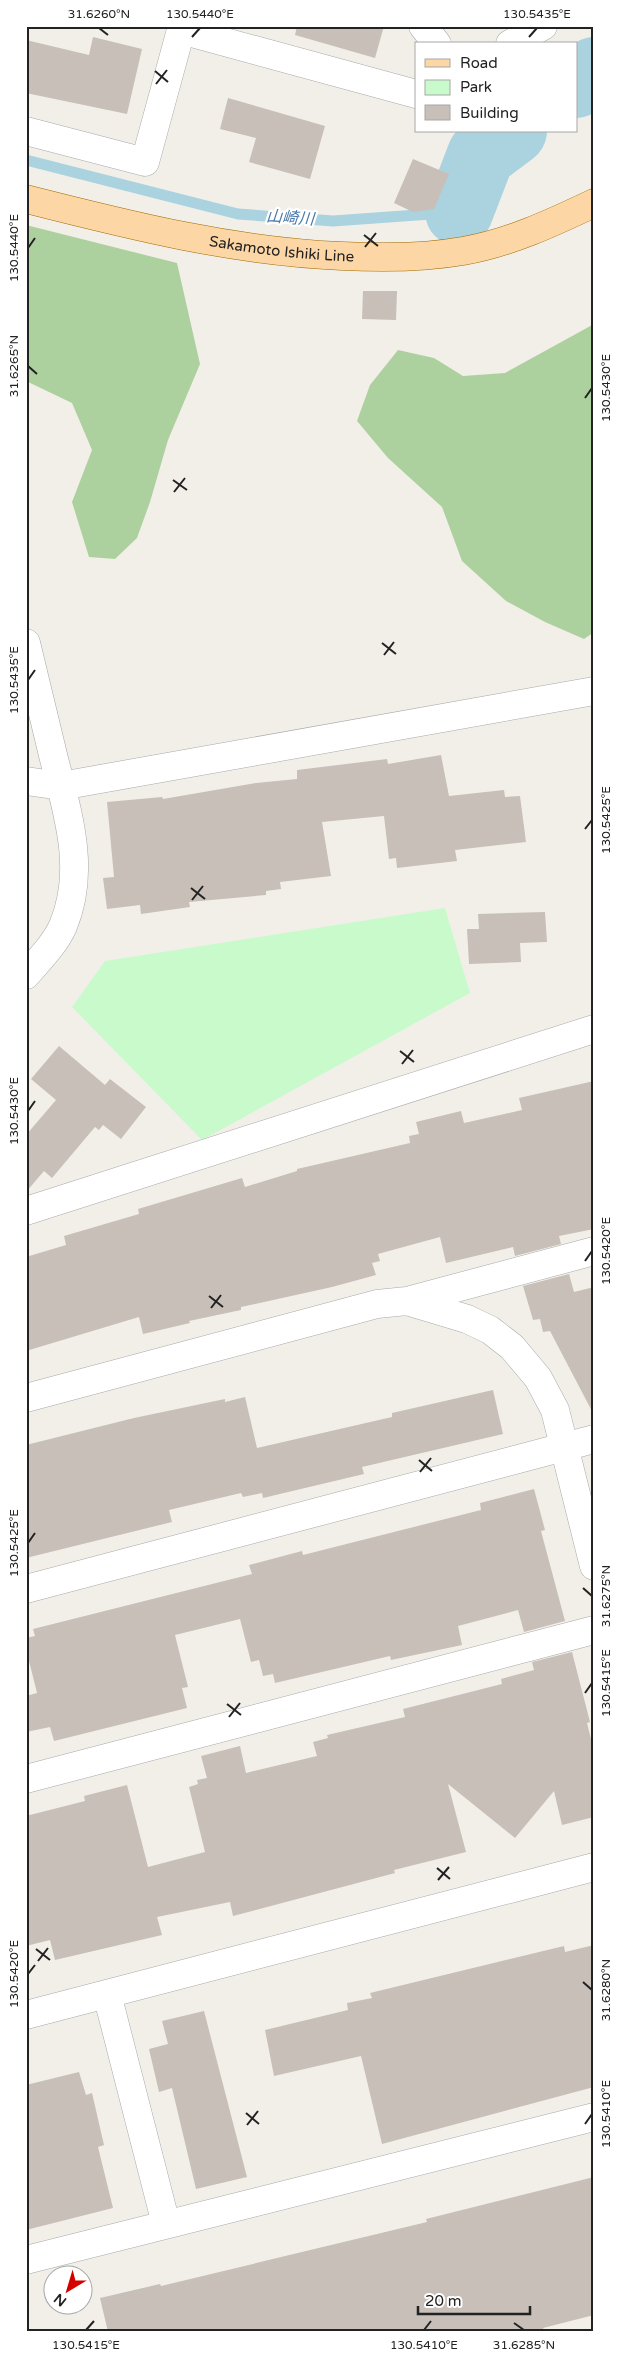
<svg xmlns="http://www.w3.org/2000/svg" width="620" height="2358" font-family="'Varela Round','Noto Sans JP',sans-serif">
<rect width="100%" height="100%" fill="#f2efe9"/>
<path fill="#add19e" d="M26,225L177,263L200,364L168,440L150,502L137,538L115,559L89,557L72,502L92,450L72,403L26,381Z
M594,324V632L584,639L545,622L506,601L462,561L442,507L388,458L357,421L370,385L398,350L434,358L463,376L505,373Z"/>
<path fill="#c8facc" d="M445,908L470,993L202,1140L72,1007L105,961Z"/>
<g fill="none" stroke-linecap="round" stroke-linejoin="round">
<path stroke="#aad3df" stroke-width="11" d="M26,160L238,214L333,221L459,212"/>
<path stroke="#aad3df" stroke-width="68" d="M576,84L594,71
M459,212L481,155L513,131"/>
</g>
<path fill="#c7bfb8" d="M297,26H384L375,58L295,35Z
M93,37L142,49L127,114L26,93V40L89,55Z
M228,98L325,126L310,179L249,162L256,138L220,129Z
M413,159L449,174L434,209L413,212L394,203Z
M363,291H397L396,320L362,319Z
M441,755L449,796L504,790L505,797L520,796L526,842L455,850L457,861L397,868L396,858L389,859L384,816L322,822L331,876L280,882L281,889L266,891V895L189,902L190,907L141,914L140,905L107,909L103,878L114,877L107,802L162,797L163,799L256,783L297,779V770L387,759L388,764Z
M545,912L547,942L520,943L521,962L469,964L467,929H479L478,914Z
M59,1046L105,1085L110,1079L146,1107L121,1139L103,1125L99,1130L95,1127L52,1178L44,1171L26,1192V1135L56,1100L31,1079Z
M594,1081V1229L559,1236L561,1244L515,1256L513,1247L446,1263L440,1237L378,1254L380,1261L372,1263L376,1275L332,1287L241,1307V1310L189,1321L190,1323L143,1334L139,1317L26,1351V1257L66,1245L64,1236L139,1214L138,1209L242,1178L245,1187L297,1171V1169L410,1143L409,1136L419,1134L416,1122L461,1111L464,1123L522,1110L519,1098Z
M569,1274L574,1292L594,1287V1415L550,1331L543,1332L540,1319L533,1320L523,1286Z
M493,1390L503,1434L362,1467L364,1474L263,1498L262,1493L243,1497L241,1493L169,1510L172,1522L26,1558V1445L134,1418L225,1399V1402L245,1397L257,1448L392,1417V1413Z
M534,1489L545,1530L541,1531L565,1621L524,1632L518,1610L458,1626L462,1645L391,1660L390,1656L275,1683L273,1674L263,1676L259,1660L251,1662L240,1619L175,1635L188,1687L182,1688L187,1708L54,1741L50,1727L26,1732V1696L37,1693L26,1649V1638L35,1636L33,1629L252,1574L249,1565L302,1551L303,1555L481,1510L480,1503Z
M572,1652L590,1722L587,1723L594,1751V1817L562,1825L554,1791L515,1838L448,1784L466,1852L394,1870L395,1873L233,1916L230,1902L157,1917L162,1935L55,1960L50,1940L26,1946V1816L85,1801L84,1796L127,1785L148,1867L205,1852L189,1787L198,1784L197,1780L207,1778L201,1756L240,1746L246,1773L317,1756L313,1742L328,1738L327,1735L405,1717L403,1709L502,1684L501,1679L534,1670L532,1662Z
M594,1945V2087L382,2144L361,2056L274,2076L265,2030L348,2010L347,2003L372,1998L370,1993L564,1946L565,1952Z
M204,2011L247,2177L196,2189L172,2088L159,2092L149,2049L168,2044L162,2021Z
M79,2072L86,2095L92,2093L104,2145L98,2147L113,2208L26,2230V2085Z
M594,2177V2315L543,2328L545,2332H108L100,2298L160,2284L161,2286L427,2222L426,2219Z"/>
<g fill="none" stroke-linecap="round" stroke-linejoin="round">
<g stroke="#a9a9a9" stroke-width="29">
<path id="minor" d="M423,26L437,44
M510,44L543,26
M26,131L145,162L181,30L416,94
M26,643C35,680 44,718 53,755C67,811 87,869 63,926C55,944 39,960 26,975
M26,781L61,786L594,691
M26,1211L594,1029
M407,1301L594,1251
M26,1398L377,1304L407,1301L467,1319L490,1330L512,1347L538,1378L555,1410L594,1566
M26,1589L594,1439
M26,1779L594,1630
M107,1994L166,2224
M26,2015L594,1867
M26,2260L594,2117"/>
</g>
<g stroke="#a06b00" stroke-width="29">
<g id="major">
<path id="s1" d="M26,199C132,226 232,251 342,256C382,258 423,258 463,251C509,243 552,223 594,203"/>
</g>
</g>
<use href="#minor" stroke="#fff" stroke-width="28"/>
<use href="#major" stroke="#fcd6a4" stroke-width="28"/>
</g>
<path fill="none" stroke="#222" stroke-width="2" d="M99,28L108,35M192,37L200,28M529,37L537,28M155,71L168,82M156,84L167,70M364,235L378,246M365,247L376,233M28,248L35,238M28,366L37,374M585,398L592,388M173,480L187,490M174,492L185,478M382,643L396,654M384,655L394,642M28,680L35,670M585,829L592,820M191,888L205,899M192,900L203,886M400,1051L414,1062M402,1064L413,1050M28,1111L35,1101M585,1261L592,1251M209,1296L223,1307M211,1308L221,1295M419,1460L432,1471M420,1472L431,1458M28,1543L35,1533M583,1588L592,1596M585,1693L592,1683M227,1704L241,1715M229,1717L240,1703M437,1868L450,1879M438,1880L449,1867M36,1949L50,1960M38,1961L48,1948M28,1974L35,1965M583,1982L592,1990M246,2113L259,2124M585,2124L592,2114M247,2125L258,2111M514,2323L524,2330M86,2330L94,2321M424,2330L431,2321"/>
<g text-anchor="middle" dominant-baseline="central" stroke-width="4.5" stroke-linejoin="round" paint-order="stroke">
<g font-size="15" fill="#222" stroke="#fff">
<text stroke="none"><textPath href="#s1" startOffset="261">Sakamoto Ishiki Line</textPath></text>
</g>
<g font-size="16" font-style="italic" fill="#4a7aab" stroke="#fff">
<text transform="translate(290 218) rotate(4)">山崎川</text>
</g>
</g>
<rect width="620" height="2358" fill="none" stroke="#ffffff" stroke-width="55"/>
<rect x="415" y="42" width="162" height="90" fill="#ffffff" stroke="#a7a7a7"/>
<rect x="425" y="59" width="25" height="8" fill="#fcd6a4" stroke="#a7a7a7"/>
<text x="460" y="68" font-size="15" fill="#222222">Road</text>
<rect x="425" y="80" width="25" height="15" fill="#c8facc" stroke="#a7a7a7"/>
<text x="460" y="92" font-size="15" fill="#222222">Park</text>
<rect x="425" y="105" width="25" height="15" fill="#c7bfb8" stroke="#a7a7a7"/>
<text x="460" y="118" font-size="15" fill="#222222">Building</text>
<g transform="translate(68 2290) rotate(218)"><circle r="24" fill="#ffffff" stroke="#a7a7a7"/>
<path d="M0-4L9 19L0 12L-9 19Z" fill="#d40000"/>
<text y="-8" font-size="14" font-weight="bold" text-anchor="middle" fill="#222222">N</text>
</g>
<path d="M418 2306v8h112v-8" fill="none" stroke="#222222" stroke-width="2.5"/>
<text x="425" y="2306" font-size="15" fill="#222222" stroke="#ffffff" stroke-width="4" paint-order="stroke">20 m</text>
<rect x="28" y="28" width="564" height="2302" fill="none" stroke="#222" stroke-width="2"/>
<g font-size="12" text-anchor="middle" fill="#222">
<text x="99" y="18">31.6260°N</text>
<text x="200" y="18">130.5440°E</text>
<text x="537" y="18">130.5435°E</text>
<text transform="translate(14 248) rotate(-90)" y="4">130.5440°E</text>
<text transform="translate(14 366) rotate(-90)" y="4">31.6265°N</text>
<text transform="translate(606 388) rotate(-90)" y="4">130.5430°E</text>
<text transform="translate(14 680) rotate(-90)" y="4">130.5435°E</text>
<text transform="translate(606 820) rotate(-90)" y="4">130.5425°E</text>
<text transform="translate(14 1111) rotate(-90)" y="4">130.5430°E</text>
<text transform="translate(606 1251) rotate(-90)" y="4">130.5420°E</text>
<text transform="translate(14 1543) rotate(-90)" y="4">130.5425°E</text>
<text transform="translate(606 1596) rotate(-90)" y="4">31.6275°N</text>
<text transform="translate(606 1683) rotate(-90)" y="4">130.5415°E</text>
<text transform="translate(14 1974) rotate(-90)" y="4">130.5420°E</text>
<text transform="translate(606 1990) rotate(-90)" y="4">31.6280°N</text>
<text transform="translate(606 2114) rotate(-90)" y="4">130.5410°E</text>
<text x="86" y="2349">130.5415°E</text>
<text x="424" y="2349">130.5410°E</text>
<text x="524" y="2349">31.6285°N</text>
</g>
</svg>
